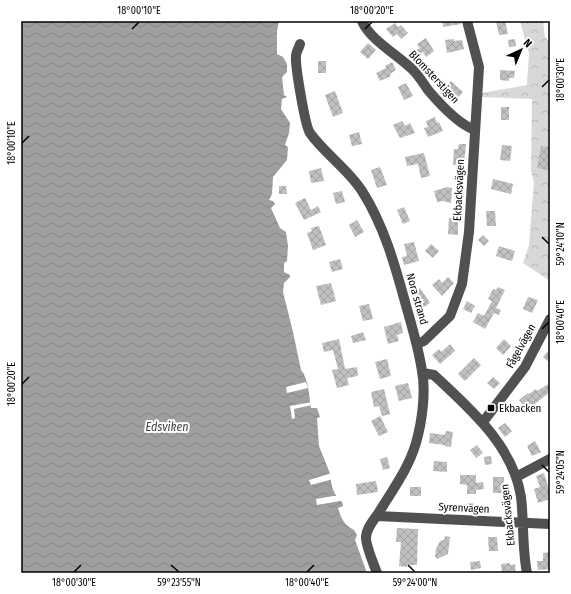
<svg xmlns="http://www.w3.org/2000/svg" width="571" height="594" font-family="'Fira Sans Condensed',sans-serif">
<defs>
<pattern id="forest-crowns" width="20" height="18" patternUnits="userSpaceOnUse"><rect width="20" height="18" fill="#d8d8d8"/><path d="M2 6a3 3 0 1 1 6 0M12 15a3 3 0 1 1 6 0" fill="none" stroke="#b8b8b8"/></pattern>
<pattern id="water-waves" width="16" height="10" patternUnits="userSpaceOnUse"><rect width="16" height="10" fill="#9f9f9f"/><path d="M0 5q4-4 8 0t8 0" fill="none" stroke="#878787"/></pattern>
<pattern id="building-cross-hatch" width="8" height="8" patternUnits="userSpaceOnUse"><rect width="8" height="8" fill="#c0c0c0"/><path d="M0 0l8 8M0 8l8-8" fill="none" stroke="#a3a3a3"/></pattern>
</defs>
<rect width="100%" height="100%" fill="#fff"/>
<path fill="url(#forest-crowns)" d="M520,21H543L545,37L550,43V281L523,263L529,245L534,182L531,171L532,99L482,97V93L527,85L529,54Z"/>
<path fill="url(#water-waves)" d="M21,21H279L277,31V54L283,57L287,64V72L282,77L284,95L287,97L282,99L281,109L290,123L289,133L285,145L288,147L287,160L273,177L272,194L269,200L273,201L275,204L271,208L280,228L286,232L288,246L287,261L284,263V272L290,275V277L284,283L283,292L293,332L301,370C309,379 309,397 311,408H317L320,417L317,418L319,446L331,476C330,484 335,498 342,502L343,506L338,508C341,518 344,525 354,530L357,535L355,540L367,573H21Z"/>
<path fill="#fff" d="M306,382L308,388L287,393L286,387Z
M312,402V405L294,409L295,418L292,419L290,406Z
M332,473L333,479L311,485L309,480Z
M333,496H339L341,499L340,501L317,505L316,499Z"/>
<path fill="url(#building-cross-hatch)" d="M442,21H461V24L443,27Z
M496,21H505L508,34L499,35Z
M395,23L398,27L401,25L408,33L401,39L397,34L393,37L386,29Z
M426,38L434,51L426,57L423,52L418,56L415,51L420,48L417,44Z
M454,39V41L462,40L464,49L447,53L445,40Z
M515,39L516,46L509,47L508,40Z
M368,43L376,50L368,59L360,52Z
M318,61H326V73H318Z
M392,62L396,70L390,74L391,76L380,81L376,73L386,68L385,66Z
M500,70L515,71L514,78H509V81L500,80Z
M451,81L463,92L453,103L447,97L453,91L446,85Z
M406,83L413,96L404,100L398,87Z
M335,91L343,113L333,117L325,95Z
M501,107H509V120H501Z
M435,117L437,123L439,122L443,131L428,137L424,128L428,127L426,121Z
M402,121L405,126L410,123L415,133L400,138L393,125Z
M359,132L362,144L352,146L349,135Z
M459,144H466L464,165H453L454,149H458Z
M502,145L512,146L510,161L500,160Z
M541,146L550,147V171L537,168Z
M424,153L430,176L421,178L418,164L407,166L405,157Z
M380,167L387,185L377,188L371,170Z
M321,168L324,181L311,183L309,171Z
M493,179L513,184L511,194L491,189Z
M279,186H286L287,194H279Z
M447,187L452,188L451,203L443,201L437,202L434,191Z
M342,191L345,202L336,204L333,193Z
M305,198L311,210L318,206L321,212L304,220L295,203Z
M404,207L410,221L403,224L397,210Z
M486,211H495L496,226H487Z
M449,218L458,219V235L448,234Z
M357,220L364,232L355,237L349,225Z
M319,226L326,245L313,250L307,233L312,231L311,228Z
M483,235L489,241L484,246L478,240Z
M414,242L419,261L404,265L402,257L407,256L404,244Z
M431,244L439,251L433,258L425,251Z
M499,246L515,251L512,261L496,256Z
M340,259L343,269L332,272L329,262Z
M448,277L454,283L442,296L432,285L439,279L442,283Z
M416,281L417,290L420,288L430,303L421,309L410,292L408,282Z
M331,283L336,301L321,305L316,286Z
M498,287L505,290L496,308L501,310L499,315L494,313L485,329L473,322L478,313L484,316L492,301L488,299L493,289L496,290Z
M528,297L538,300L532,313L523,309Z
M467,301L475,306L471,313L463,309Z
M369,304L373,319L363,321L359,306Z
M401,322L403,333L397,335L399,341L388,344L384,327Z
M363,332L366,340L353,343L351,336Z
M339,339L345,369L357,367L358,376L347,378L349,385L337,388L332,370L338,369L333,350L324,352L322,343Z
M504,339L511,346L503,355L496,348Z
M521,340L527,345L523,350L517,345Z
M450,344L455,351L440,364L432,355L439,349L441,352Z
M550,349V363L543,357Z
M474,358L481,365L465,381L458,374Z
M387,359L391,376L380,379L375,362Z
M493,377L500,383L494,389L487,383Z
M408,383L412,398L399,401L395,386Z
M550,383V392L527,410L519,400L528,393L529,394L536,389L537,391Z
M384,389L390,414L382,416L379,406L374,407L371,392Z
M380,416L388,432L379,436L371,421Z
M505,423L512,431L505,437L498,428Z
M446,431L453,432L451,447L445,446V445L429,443L430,433L445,435Z
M535,441L541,452L532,456L527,446Z
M477,445L483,453L476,458L470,450Z
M491,456L492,464L485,465L484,457Z
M387,457L390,468L383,470L380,459Z
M434,461L447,462V472L433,471Z
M544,473L550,493V499L538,503L534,489L540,487L536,476Z
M460,475H476V483L483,482L484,489L476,490V494H467V485L460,484Z
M493,477H504L503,493H493Z
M376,481L378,492L357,495L356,484Z
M410,487H421V496H410Z
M397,528L418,529L417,565H407V567L399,566L401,542H396Z
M445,536L450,537L448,554L437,559L435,556L436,549L440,541L444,540Z
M488,537H497L498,551H489Z
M550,552V569L538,570L537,561H543V553Z
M480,561L481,568L471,570L470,562Z
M510,563V565L515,564L516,573H502L501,564Z"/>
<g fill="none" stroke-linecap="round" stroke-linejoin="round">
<path stroke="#515151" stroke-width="10" d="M362,21C370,40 398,55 413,70C419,76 423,83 428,90C439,103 458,124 475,130
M300,44C299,48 296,52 296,56C295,65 305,126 310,133C325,154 348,169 362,191C385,227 396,269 407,309C413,330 419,350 422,371C426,392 422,422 416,443C409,467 394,488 381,509C376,518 366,527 366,538C366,546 374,565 377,573
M417,344L424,341L450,316L462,284L469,232L479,67L467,21
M423,373L434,375C470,409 513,445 521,497C524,522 522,548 527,573
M483,422L525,367L550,319
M516,477L550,459
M377,516L550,524"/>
</g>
<path fill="none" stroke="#000" stroke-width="1.5" d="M132,29L139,22M365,29L372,22M542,87L549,80M22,143L29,136M542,237L549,244M542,329L549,322M22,384L29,377M542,465L549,472M171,565L179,572M408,565L415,572M74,572L81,565M307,572L314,565"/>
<rect fill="#000" stroke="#fff" stroke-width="1.5" x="487" y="404" width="8" height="8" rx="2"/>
<g text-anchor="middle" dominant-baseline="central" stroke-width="4" stroke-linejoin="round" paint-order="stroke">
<g font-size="11" fill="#000" stroke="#fff">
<text transform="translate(434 77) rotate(47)">Blomsterstigen</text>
<text transform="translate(459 190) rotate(-87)">Ekbacksvägen</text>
<text transform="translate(417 299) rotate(74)">Nora strand</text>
<text transform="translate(521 346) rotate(-61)">Fågelvägen</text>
<text transform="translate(464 508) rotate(3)">Syrenvägen</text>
<text transform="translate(508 515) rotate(-96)">Ekbacksvägen</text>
</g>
<g font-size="11" fill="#000" stroke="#fff" text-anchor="start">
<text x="499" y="408">Ekbacken</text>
</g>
<g font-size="12" font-style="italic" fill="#404040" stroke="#fff">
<text x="167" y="427">Edsviken</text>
</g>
</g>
<rect width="571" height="594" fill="none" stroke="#ffffff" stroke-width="44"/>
<g transform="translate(521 50) rotate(44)" stroke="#ffffff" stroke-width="3" paint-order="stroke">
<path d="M0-3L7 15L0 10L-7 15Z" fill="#000000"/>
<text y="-6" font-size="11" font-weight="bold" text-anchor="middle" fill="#000000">N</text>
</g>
<rect x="22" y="22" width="527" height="550" fill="none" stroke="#000" stroke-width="1.5"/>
<g font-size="10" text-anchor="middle" fill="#000">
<text x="139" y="14">18°00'10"E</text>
<text x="372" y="14">18°00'20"E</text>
<text transform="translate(560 80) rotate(-90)" y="4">18°00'30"E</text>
<text transform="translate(11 143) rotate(-90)" y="4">18°00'10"E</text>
<text transform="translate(560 244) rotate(-90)" y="4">59°24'10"N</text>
<text transform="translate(560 322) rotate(-90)" y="4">18°00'40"E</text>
<text transform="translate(11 384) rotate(-90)" y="4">18°00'20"E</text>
<text transform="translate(560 472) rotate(-90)" y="4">59°24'05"N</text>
<text x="74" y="586">18°00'30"E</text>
<text x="179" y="586">59°23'55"N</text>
<text x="307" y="586">18°00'40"E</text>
<text x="415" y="586">59°24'00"N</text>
</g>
</svg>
